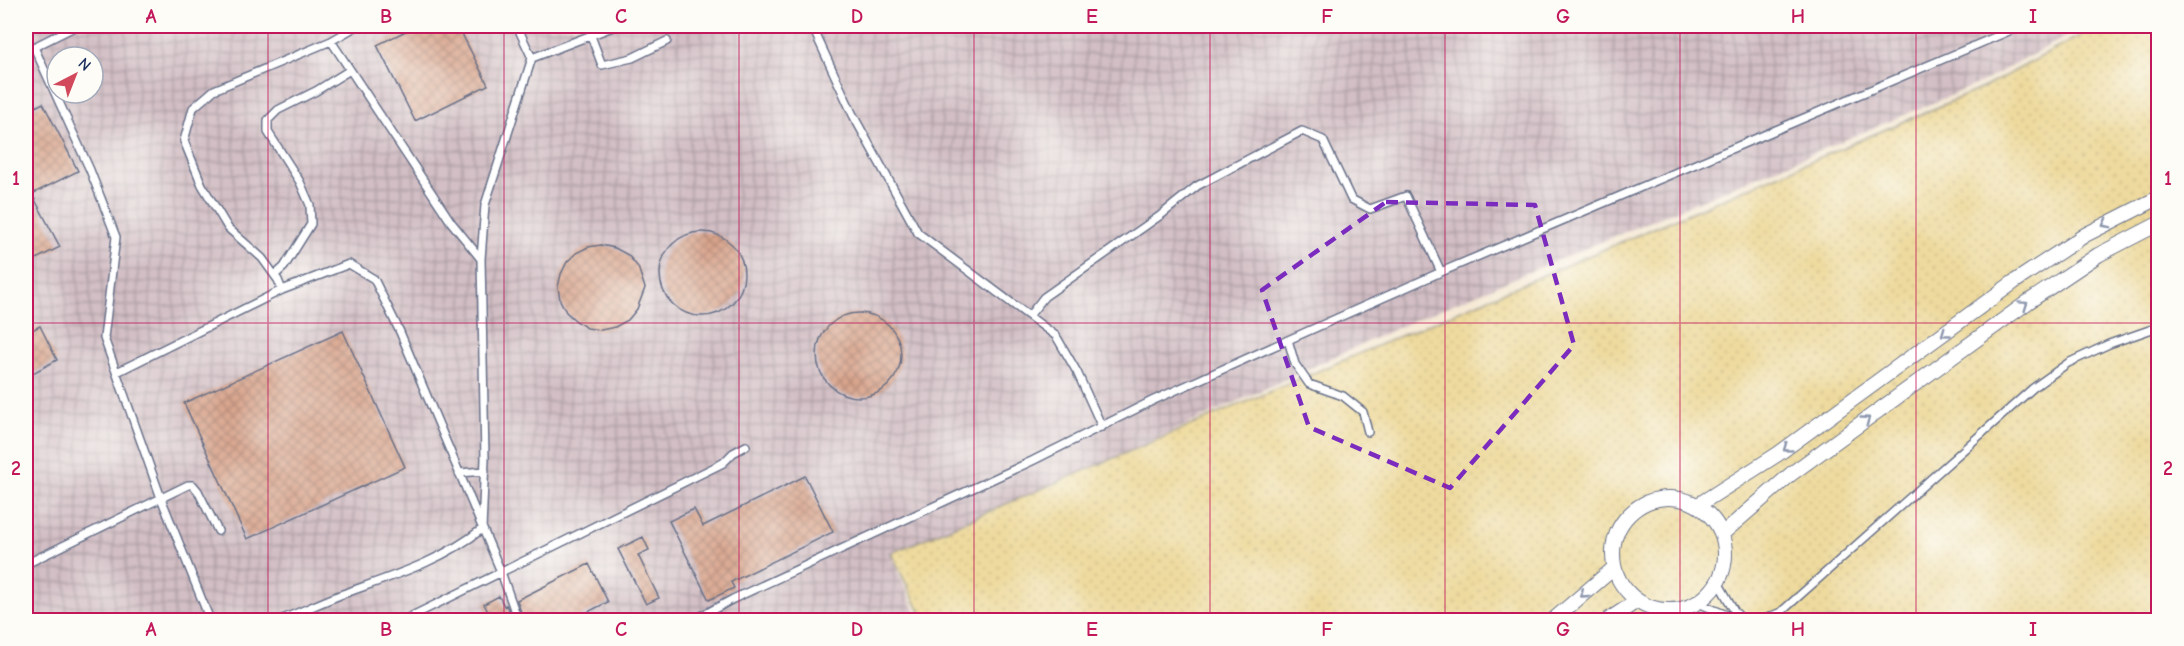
<svg xmlns="http://www.w3.org/2000/svg" width="2184" height="646" font-family="'Comic Neue',sans-serif">
<defs>
<pattern id="industrial-grid" width="8" height="8" patternUnits="userSpaceOnUse" patternTransform="scale(1.5)"><rect width="8" height="8" fill="#d2bec4"/><path d="M0 4h8M4 0v8" fill="none" stroke="#aa9ba2"/></pattern>
<pattern id="sand-dots" width="8" height="8" patternUnits="userSpaceOnUse" patternTransform="scale(1.5)"><rect width="8" height="8" fill="#eeda9e"/><path d="M2 2h.1M6 6h.1" fill="none" stroke="#ccbb8a" stroke-width="1.8" stroke-linecap="round"/></pattern>
<pattern id="building-cross-hatch" width="8" height="8" patternUnits="userSpaceOnUse" patternTransform="scale(1.5)"><rect width="8" height="8" fill="#d8a38a"/><path d="M0 0l8 8M0 8l8-8" fill="none" stroke="#ae8574"/></pattern>
</defs>
<rect width="100%" height="100%" fill="#fdfcf7"/>
<filter id="ink" filterUnits="userSpaceOnUse"><feTurbulence type="fractalNoise" baseFrequency=".0167" numOctaves="2"/><feDisplacementMap in="SourceGraphic" scale="12" xChannelSelector="R" yChannelSelector="G"/><feConvolveMatrix kernelMatrix="1 2 1 2 8 2 1 2 1" color-interpolation-filters="sRGB"/></filter>
<filter id="wash" filterUnits="userSpaceOnUse"><feTurbulence type="fractalNoise" baseFrequency=".008" numOctaves="4" result="noise"/><feDisplacementMap in="SourceGraphic" scale="24" xChannelSelector="R" yChannelSelector="G"/><feGaussianBlur stdDeviation="1.35" result="paint"/><feColorMatrix in="noise" values="0 0 0 0 0 0 0 0 0 0 0 0 0 0 0 0 0 1.4 0 .05"/><feComposite in="paint" operator="in"/></filter>
<g filter="url(#wash)">
<rect width="100%" height="100%" fill="#f6ead6"/>
<path fill="url(#industrial-grid)" fill-rule="evenodd" d="M26,26H2085L1978,84L1410,322L893,560L919,620H26ZM57,57H93V93H57Z"/>
<path fill="url(#sand-dots)" stroke="#84847e" stroke-width="1.5" d="M2098,26H2158V620H924L891,553L1985,87Z"/>
<g id="blocks">
<path fill="url(#building-cross-hatch)" d="M416,26H458L488,85L415,121L377,45Z
M43,103L78,171L32,194L60,247L26,264V112Z
M660 274a42 42 0 1 1 84 0a42 42 0 1 1-84 0Z
M601,245L615,248L628,255L638,267L645,288L637,309L628,320L615,327L601,330L587,328L576,321L566,312L560,300L558,287L561,274L567,262L576,253L588,247Z
M817 355a42 42 0 1 1 84 0a42 42 0 1 1-84 0Z
M40,326L57,360L33,373L26,359V333Z
M343,331L405,467L247,539L184,403Z
M805,476L833,532L731,582L734,588L709,600L669,521L694,509L703,526Z
M643,537L649,550L638,555L659,598L646,604L618,549Z
M589,564L608,602L570,621H493L484,604L499,596L504,606L506,605L511,616L517,617L521,612L517,600Z"/>
</g>
</g>
<g filter="url(#ink)">
<use href="#blocks" fill-opacity="0" stroke="#687088" stroke-width="1.5"/>
<g fill="none" stroke-linecap="round" stroke-linejoin="round">
<g stroke="#687088" stroke-width="10">
<path id="service" d="M517,26L532,58
M812,26L853,115L918,233L1029,316L1044,297L1161,215L1197,186L1302,131L1323,140L1351,199L1370,209L1406,196L1441,272
M591,36L602,65L632,58L667,41
M331,41L451,222L481,259
M34,47L90,170L116,237L104,338L161,498L210,620
M26,51L76,26
M275,275L284,267L311,224L310,205L300,182L268,132V120L278,110L316,91L350,70
M282,290L278,280L262,258L228,228L202,185L184,141L193,108L214,90L331,41L357,26
M1029,316L1056,336L1077,372L1102,427
M1288,340L1295,364L1309,384L1343,396L1363,412L1368,432
M117,372L282,290L349,264L374,279L400,332L501,572L515,612
M459,473L485,471
M26,564L188,485H193L198,491L218,531
M1718,582L1735,612L1743,620
M1698,603L1739,620
M26,606L30,620
M280,620C300,612 320,603 340,595C389,577 441,562 482,529L485,459L481,259L485,205L532,58L615,26
M404,620L723,463L733,453L746,446
M694,620L733,599L1032,461L1154,400L1288,340L1441,272L2021,26
M1762,620L1781,612L2033,388L2068,363L2109,344L2158,327"/>
</g>
<g stroke="#687088" stroke-width="16">
<path id="minor" d="M1613 554a56 56 0 1 1 112 0a56 56 0 1 1-112 0Z
M1698,505L1778,454L2014,282L2085,235L2158,198
M1722,534L1791,474L2028,302L2098,255L2158,224
M1553,620L1614,568
M1608,620L1637,601"/>
</g>
<use href="#service" stroke="#fff" stroke-width="7"/>
<use href="#minor" stroke="#fff" stroke-width="14"/>
</g>
<defs><path id="oneway-chevron" d="M-2-3.5L2.5 0L-2 3.5" fill="none" stroke-width="1.6" stroke-linecap="round" stroke-linejoin="round" transform="scale(1.5)"/></defs>
<g stroke="#8d97ae">
<use href="#oneway-chevron" transform="translate(2106 224) rotate(152)"/>
<use href="#oneway-chevron" transform="translate(2024 305) rotate(-35)"/>
<use href="#oneway-chevron" transform="translate(1945 333) rotate(144)"/>
<use href="#oneway-chevron" transform="translate(1866 420) rotate(-36)"/>
<use href="#oneway-chevron" transform="translate(1787 448) rotate(144)"/>
<use href="#oneway-chevron" transform="translate(1584 594) rotate(139)"/>
</g>
</g>
<path fill="none" stroke="#7b2cbf" stroke-width="4.5" stroke-dasharray="12 8" stroke-linejoin="round" d="M1386,202L1535,205L1574,345L1450,488L1309,427L1262,290Z"/>
<path fill="none" stroke="#c2185b" stroke-width="1.5" stroke-opacity="0.55" d="M268,26V620M504,26V620M739,26V620M974,26V620M1210,26V620M1445,26V620M1680,26V620M1916,26V620M26,323H2158"/>
<rect width="2184" height="646" fill="none" stroke="#fdfcf7" stroke-width="66"/>
<g transform="translate(75 75) rotate(42)"><circle r="28" fill="#fdfcf7" stroke="#a3aaba" stroke-width="1.5"/>
<path d="M0-4.5L10 22L0 15L-10 22Z" fill="#d1495b"/>
<text y="-9" font-size="16" font-weight="bold" text-anchor="middle" fill="#1b2f5e">N</text>
</g>
<rect x="33" y="33" width="2118" height="580" fill="none" stroke="#c2185b" stroke-width="2"/>
<g font-size="20" text-anchor="middle" font-weight="bold" fill="#c2185b">
<text x="151" y="23">A</text>
<text x="386" y="23">B</text>
<text x="621" y="23">C</text>
<text x="857" y="23">D</text>
<text x="1092" y="23">E</text>
<text x="1327" y="23">F</text>
<text x="1563" y="23">G</text>
<text x="1798" y="23">H</text>
<text x="2033" y="23">I</text>
<text x="16" y="185">1</text>
<text x="2168" y="185">1</text>
<text x="16" y="475">2</text>
<text x="2168" y="475">2</text>
<text x="151" y="636">A</text>
<text x="386" y="636">B</text>
<text x="621" y="636">C</text>
<text x="857" y="636">D</text>
<text x="1092" y="636">E</text>
<text x="1327" y="636">F</text>
<text x="1563" y="636">G</text>
<text x="1798" y="636">H</text>
<text x="2033" y="636">I</text>
</g>
</svg>
